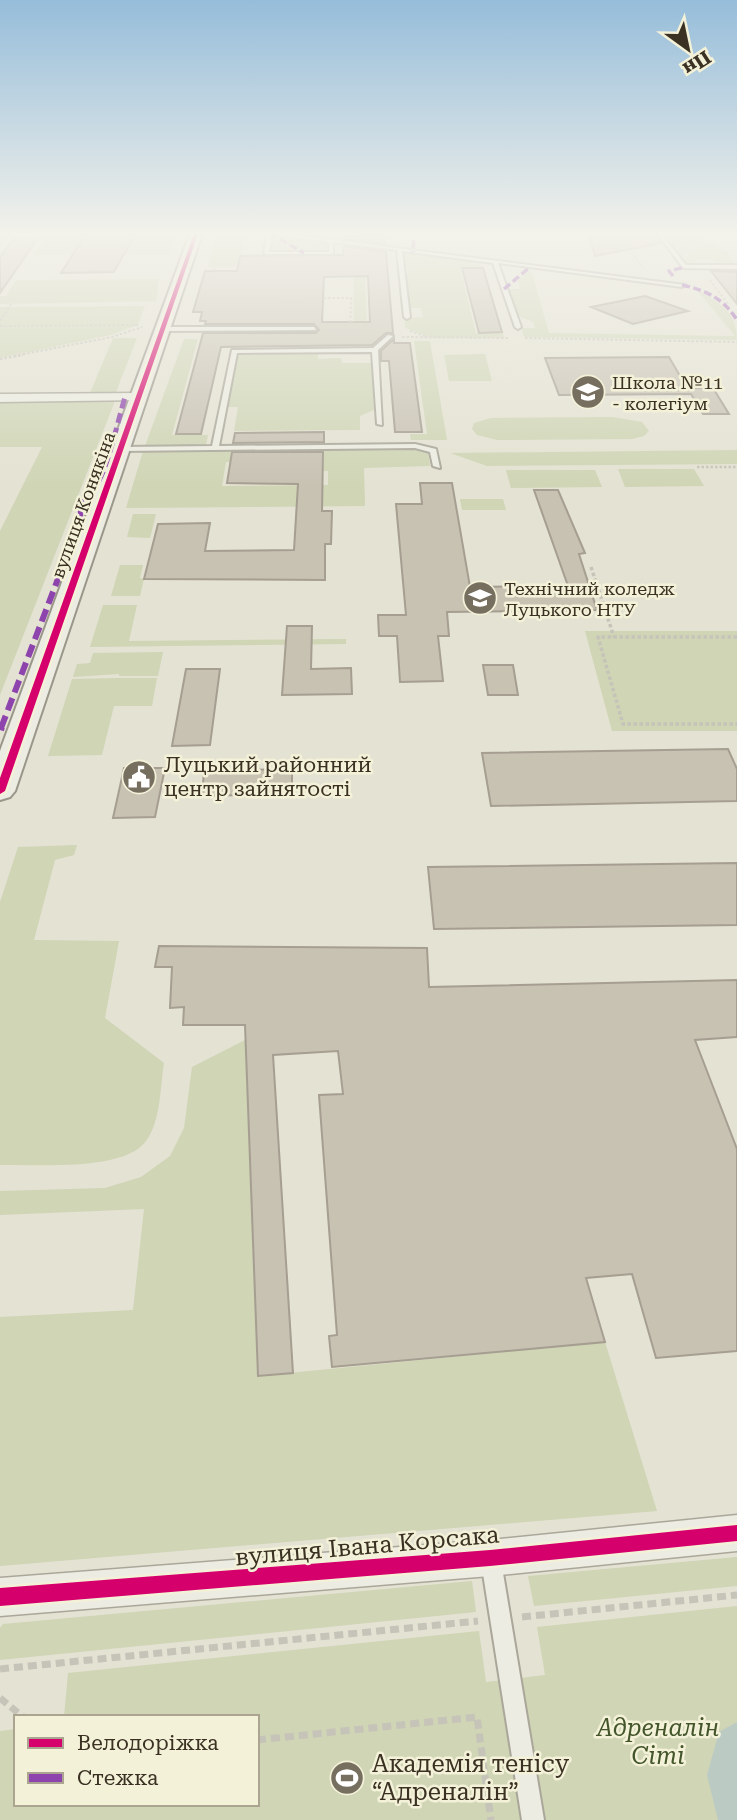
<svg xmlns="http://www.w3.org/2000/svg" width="737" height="1820" font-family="'Roboto Serif',serif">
<rect width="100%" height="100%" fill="#e4e2d2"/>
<path fill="#cfd5b5" d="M695,231L701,238L681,258L668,241L678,238L675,234L661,232Z
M49,233H81L79,237H175L168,255H34Z
M217,234H245L240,260L345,267H208Z
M273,235L329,243V252H271Z
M703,240L725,251L737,265L717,264L712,259H694L696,263L683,261Z
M353,246L386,250L364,252L367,326H393V332L354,330Z
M401,252L482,263L483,268H460L476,333H503L504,338H434L405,328L404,318L423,317L421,308H408L404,274L409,273L408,268H403Z
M528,272L532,273L549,333L735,336L696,289C719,302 737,311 737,340L524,337L521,328H535L533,322L518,316L508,289H520L518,280Z
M159,279L156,301L0,304V296H6L16,280Z
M145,306L138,325L111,335L0,358V307Z
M113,338H137L116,392L90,393Z
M184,339H198L172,435H208L206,445L145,446Z
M414,341H430L447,440H411L410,434H427Z
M318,351V359L341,358L342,363H372L374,410L360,416V430L234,431L238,407H228L238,352Z
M485,354L492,381H449L444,355Z
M115,401L0,695V531L42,447H0V402Z
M613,417L642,422L649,431L644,436L632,439L497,440L477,435L472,429L474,423L491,418Z
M417,449L428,453L430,466L364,468L365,506L126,508L143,451L255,450L253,462H226L222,486L328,485V471L268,472L271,450Z
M737,450V464L487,466L450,453Z
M618,469H694L704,486L625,487Z
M506,470H595L602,487L511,488Z
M460,499H503L506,510H462Z
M133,514H156L150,538L127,537Z
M120,565H143L140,578L144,579L140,596H111Z
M103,605H137L129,641L346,639V644L90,647Z
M585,631H737V731H612Z
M163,652L158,676H119V674L73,677L77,664L90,663L93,653Z
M119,678H157L152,706H114L102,755L48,756L72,679Z
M77,845L74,855L55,860L34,940L119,941L105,1018L164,1063C160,1087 161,1121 146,1141C124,1172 35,1164 0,1165V902L18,847Z
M245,1040L258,1376L605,1342L657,1511L0,1566V1317L133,1310L144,1209L0,1215V1191L105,1188L141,1177L170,1156L184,1128L192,1067Z
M737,1557V1586L534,1606L528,1576Z
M472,1581L476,1612L0,1660V1628L3,1624Z
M737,1606V1820H0V1731L16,1729V1804H257V1717H64L68,1673L479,1631L486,1682L545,1675L537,1627Z"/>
<path fill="#bbcbc4" d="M737,1722V1820H718L707,1775L719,1732Z"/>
<path fill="#c8c2b3" stroke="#a59e91" stroke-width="2" fill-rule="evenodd" d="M88,231H137L114,272L61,273Z
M587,231L660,232L656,234L662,243L595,256Z
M344,236H384L385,244L344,239Z
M14,238H38L0,293V257Z
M344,246L386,252L393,333H386L372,345L221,347L201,434H176L203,333H316L319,330L314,324H205L206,321H200L202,312H193L205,271H237L240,256L343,255ZM368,276L370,322H322L324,277Z
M462,268H483L502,332L479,333Z
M711,271L737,272V304Z
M645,296L688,311L633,324L591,307Z
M394,339V343H410L422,432H395L389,361H381V351Z
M669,357L687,388H713L729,414H703L691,394L559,395L545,358Z
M324,432V442L233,443L235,433Z
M232,452H323L322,511H332L331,544H325V580L144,579L158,524L210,523L205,551L294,550L298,484L227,483Z
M420,483H452L470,587L568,586L534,490H558L585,553L579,554L597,610L447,612L449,636H438L443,681L400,682L397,636H379L378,615H406L396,504H422Z
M287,626H312L311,669L351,668L352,694L282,695Z
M483,665H513L518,695H488Z
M186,669H220L210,745L172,746Z
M728,749L737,769V801L491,806L482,753Z
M124,768H165L155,817L113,818Z
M292,769V794L202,796L204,771Z
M737,863V925L434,929L428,867Z
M159,946L427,948L429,987L737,980V1037L695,1040L737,1149V1351L656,1358L632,1274L586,1278L605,1342L332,1367L329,1336L337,1335L319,1095L343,1094L338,1051L273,1055L293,1373L258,1376L245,1025H183L184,1007L170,1008L172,967H155Z"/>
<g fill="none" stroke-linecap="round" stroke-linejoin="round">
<g stroke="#aaa79a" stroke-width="4">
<path id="lane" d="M6,231H11L0,243V239Z
M279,231V233L685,285L682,287L498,263L521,327L518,329L515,327L493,263L402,251L410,317L407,319L404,317L397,250L333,242V253L331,254H266L264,253L267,234L195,233ZM272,235L329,242V252H269Z
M661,234L686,265H737V269L683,268L659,235Z
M314,327L316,330L162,331L159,329L162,327Z
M388,335L393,336L378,350L382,425L377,424L372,352L237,353L219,446L415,444L436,449L440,468L433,466L430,452L415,448L121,451L117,449L121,447L212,446L232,350L373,348Z
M491,1551L498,1554L501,1561L544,1820H522L481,1561L484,1554Z"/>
</g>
<g stroke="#aaa79a" stroke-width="3">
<path id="street" d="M140,393L146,397L144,400L0,402V394Z
M737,1515V1551L490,1576L0,1616V1578L490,1540Z"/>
</g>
<g stroke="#9a968a" stroke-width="4">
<path id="secondary" d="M191,231H203L15,791L10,797L0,800V751Z"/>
</g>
<path stroke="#c6c3b9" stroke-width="2" stroke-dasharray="2.5 2" stroke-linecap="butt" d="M615,231L643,268
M697,231L703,238L729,254
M688,253L703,238
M350,255V267
M214,268L205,298H279
M710,280L728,304
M310,298H351L350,333
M218,318L223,298
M0,321L11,304
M0,326L139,325
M325,330L358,334
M410,331L428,337
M402,337L509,338
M525,338L737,342
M14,356L112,337L142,327"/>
<path stroke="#c6c3b9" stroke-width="2.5" stroke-dasharray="2.5 2" stroke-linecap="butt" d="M0,359L23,355
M697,467H737"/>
<path stroke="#c6c3b9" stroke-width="3.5" stroke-dasharray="3.5 2.5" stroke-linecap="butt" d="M591,567L614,637
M737,637H598L623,724H737"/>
<path stroke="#c6c3b9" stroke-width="7" stroke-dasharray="9 5" stroke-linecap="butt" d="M522,1617L737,1595
M0,1669L478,1621
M0,1698L23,1717
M257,1740L477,1717L491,1820"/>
<use href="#lane" fill="#edece2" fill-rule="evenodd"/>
<use href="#street" fill="#edece2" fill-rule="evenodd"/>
<use href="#secondary" fill="#edece2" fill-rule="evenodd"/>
<path stroke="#8e44ad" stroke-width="3.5" stroke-dasharray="8 3.5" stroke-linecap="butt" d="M409,231L414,234L413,252
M270,233L304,253
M673,276L669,271L685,267
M682,285C706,290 724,299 737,320
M504,289L530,267"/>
<path stroke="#8e44ad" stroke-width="5" stroke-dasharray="10 5" stroke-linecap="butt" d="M81,518C77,491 89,498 98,482C108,466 119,417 125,397"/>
<path stroke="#8e44ad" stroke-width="6" stroke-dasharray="13 6" stroke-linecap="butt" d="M1,728L82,516"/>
<path stroke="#8e44ad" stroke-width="8" stroke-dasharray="17 8" stroke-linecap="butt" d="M0,730L1,727"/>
<g stroke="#f4f1d9" stroke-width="5">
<path id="cycleway" d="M195,231H199L5,791L0,794V778Z
M737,1525V1541L490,1566L0,1606V1588L490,1550Z"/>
</g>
<use href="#cycleway" fill="#d6006c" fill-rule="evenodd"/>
</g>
<linearGradient id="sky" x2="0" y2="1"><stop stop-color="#96bdda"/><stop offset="0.48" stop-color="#f3f2eb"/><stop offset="1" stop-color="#f3f2eb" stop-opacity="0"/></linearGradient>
<rect width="737" height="486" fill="url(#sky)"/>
<defs>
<g id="school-disc" transform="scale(1.75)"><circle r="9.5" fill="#766f60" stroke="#f4f1d9"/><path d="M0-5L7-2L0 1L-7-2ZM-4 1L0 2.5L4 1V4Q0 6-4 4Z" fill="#fff"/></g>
<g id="university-disc" transform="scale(1.75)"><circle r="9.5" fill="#766f60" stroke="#f4f1d9"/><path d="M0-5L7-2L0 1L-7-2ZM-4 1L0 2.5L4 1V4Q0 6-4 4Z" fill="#fff"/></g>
<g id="civic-disc" transform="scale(1.75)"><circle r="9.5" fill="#766f60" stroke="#f4f1d9"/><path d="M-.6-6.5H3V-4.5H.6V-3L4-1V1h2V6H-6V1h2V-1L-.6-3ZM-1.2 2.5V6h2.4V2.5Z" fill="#fff"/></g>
<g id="stadium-disc" transform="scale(1.75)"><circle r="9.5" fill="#766f60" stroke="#f4f1d9"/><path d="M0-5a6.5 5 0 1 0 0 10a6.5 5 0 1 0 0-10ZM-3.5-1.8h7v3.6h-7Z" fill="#fff"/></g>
</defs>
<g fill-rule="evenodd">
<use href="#school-disc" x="588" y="392"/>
<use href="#university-disc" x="480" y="598"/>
<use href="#civic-disc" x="139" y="777"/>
<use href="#stadium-disc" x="347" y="1778"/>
</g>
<g text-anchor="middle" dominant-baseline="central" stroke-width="5" stroke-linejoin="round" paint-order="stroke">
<g font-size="18" fill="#3a3122" stroke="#f4f1d9" text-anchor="start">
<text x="612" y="382">Школа №11<tspan x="612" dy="21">- колегіум</tspan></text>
<text x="504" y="588">Технічний коледж<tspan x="504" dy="21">Луцького НТУ</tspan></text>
</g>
<g font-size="18" fill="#3a3122" stroke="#f4f1d9">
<text transform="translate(83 505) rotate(-70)">вулиця Конякіна</text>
</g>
<g font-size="21" fill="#3a3122" stroke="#f4f1d9" text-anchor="start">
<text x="164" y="765">Луцький районний<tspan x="164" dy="24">центр зайнятості</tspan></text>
</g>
<g font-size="24" fill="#3a3122" stroke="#f4f1d9">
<text transform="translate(367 1546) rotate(-5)">вулиця Івана Корсака</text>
</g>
<g font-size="24" font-style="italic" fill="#43552a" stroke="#f4f1d9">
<text x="658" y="1728">Адреналін<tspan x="658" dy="28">Сіті</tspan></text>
</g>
<g font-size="24" fill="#3a3122" stroke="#f4f1d9" text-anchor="start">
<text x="372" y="1764">Академія тенісу<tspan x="372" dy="28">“Адреналін”</tspan></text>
</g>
</g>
<rect x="14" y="1715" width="245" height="91" fill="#f4f1d9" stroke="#aaa490" stroke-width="2"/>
<rect x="28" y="1738" width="35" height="10" fill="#d6006c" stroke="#aaa490" stroke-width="2"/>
<text x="77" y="1750" font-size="21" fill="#3a3122">Велодоріжка</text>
<rect x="28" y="1773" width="35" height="10" fill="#8e44ad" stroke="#aaa490" stroke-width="2"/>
<text x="77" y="1785" font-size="21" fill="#3a3122">Стежка</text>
<g transform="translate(688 49) rotate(147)" stroke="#f4f1d9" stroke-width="5" paint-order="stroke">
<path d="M0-5L12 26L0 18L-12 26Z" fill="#3a3122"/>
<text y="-10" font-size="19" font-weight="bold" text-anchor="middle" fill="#3a3122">Пн</text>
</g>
</svg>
